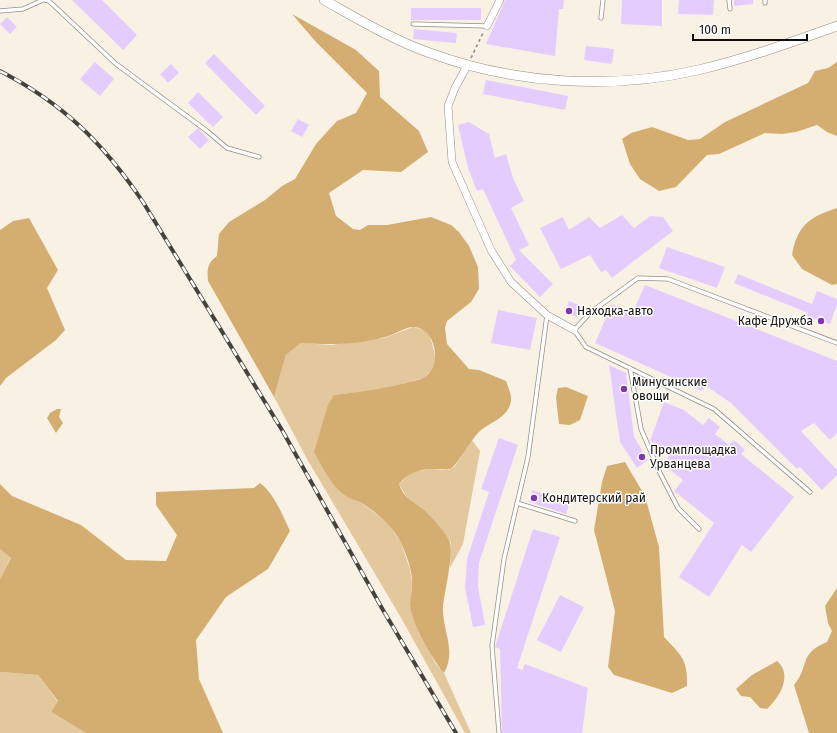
<svg xmlns="http://www.w3.org/2000/svg" width="837" height="733" font-family="'Fira Sans',sans-serif">
<rect width="100%" height="100%" fill="#faf1e5"/>
<path fill="#e3c89d" d="M413,327L424,330L430,336L436,359L431,371L424,378L379,390L334,395L346,496L360,502L379,516L390,526L401,543L410,569L412,582L410,605L412,615L435,663L444,673L471,733H465L400,616L307,459L274,397L286,355L301,343L331,345L384,338Z
M472,440L480,451L463,544L450,568L451,542L422,509L408,499L399,484L412,472L431,469L449,470L455,466Z
M0,549L11,557L0,579Z
M0,672L38,675L58,702L51,712L86,733H0Z"/>
<path fill="#d4ae71" d="M292,14L356,50L379,71L380,97L419,131L428,152L401,172L363,170L329,193L336,216L353,229L360,230L368,225H387L431,217L451,225L459,232L469,246L478,267L479,289L471,302L447,321L445,328L447,344L469,369L479,370L506,381C508,387 512,395 511,401C508,419 488,422 478,433C471,440 456,467 450,469C447,470 441,469 438,469C421,469 410,471 399,484C405,500 412,500 424,510C433,519 443,529 449,540C455,551 444,593 443,607C442,631 457,650 444,673C433,661 411,621 410,605C410,598 412,591 412,584C413,571 406,554 401,543C393,526 376,512 360,502C356,500 350,499 346,496C331,486 323,468 314,452L328,405L334,395C358,392 382,389 406,383C411,381 418,381 423,378C443,368 437,327 413,327C405,327 394,335 385,337C358,345 328,345 301,343L286,355L274,397L208,281C207,270 207,263 217,256L219,234L229,222L265,200L282,186L295,179L316,144L337,121L356,113L367,93L316,42Z
M837,62V136L827,132L817,125L796,132L782,134L765,133L719,154L707,155L676,187L659,191L640,179L630,164L622,139L631,133L652,127L688,140L700,139L725,122L808,83L815,71L828,68Z
M837,208V284L832,285L802,269L792,255C797,226 809,217 837,208Z
M29,218L58,270L47,288L65,330L56,340L6,378L0,386V230L13,221Z
M566,387L588,396L580,420L570,425L559,424L556,397L558,388Z
M57,409H61L59,417L63,423L56,433L47,418L50,413Z
M625,462L645,496L659,547L664,637C681,655 688,659 687,686L672,693L614,675L608,667L615,611L594,530L602,482L607,466Z
M260,483C275,495 282,514 290,531L268,569L226,597L196,640L199,679L223,733H86L51,712L58,701L38,675L0,672V579L11,558L0,549V484L12,496L81,525L126,560L166,561L177,535L156,505V492L254,488Z
M837,588V733H809L794,685C810,666 798,654 827,642L832,631L828,623L825,606Z
M777,661C793,675 780,697 767,709L760,708L750,697L741,696L736,689L752,675Z"/>
<path fill="#e5ccfe" d="M72,0H102L137,35L123,50Z
M505,0H564L563,9H559L555,56L486,44Z
M622,0H662V26L621,24Z
M679,0H714L713,15L678,14Z
M734,0H753V4L734,6Z
M411,8H481V20H411Z
M7,17L17,27L10,34L0,24Z
M414,29L457,33L456,43L413,39Z
M586,46L614,49L612,64L584,60Z
M214,54L265,106L256,115L205,63Z
M95,62L114,79L100,96L80,79Z
M171,64L179,73L168,83L160,74Z
M486,80L568,96L565,110L483,94Z
M198,92L223,117L213,127L188,103Z
M298,119L309,125L302,137L291,131Z
M469,122L489,134L495,158L506,154L513,178L524,201L511,208L529,245L519,250L553,284L540,297L510,266L516,260L483,189L477,191L468,168L458,125Z
M198,128L209,140L200,149L188,137Z
M622,215L634,228L650,216L663,217L673,231L612,278L606,270L601,272L590,255L561,269L540,228L563,217L569,230L589,217L600,228Z
M667,247L725,267L717,288L659,268Z
M738,274L812,304L817,291L837,299V305L830,324L807,316L808,313L734,283Z
M645,285L837,361V433L830,440L814,423L801,431L837,470V475L822,490L800,467L797,469L731,403L706,386L702,391L595,343L612,304L632,314Z
M569,301L582,306L577,317L565,312Z
M498,310L537,318L530,350L491,343Z
M609,365L626,373L634,437L648,460L637,468L620,442Z
M664,402L684,410L703,425L709,418L720,427L715,434L729,445L734,440L745,450L741,454L794,497L751,552L742,545L709,597L679,577L714,523L674,491L683,480L663,464L671,454L667,449L650,441Z
M499,438L518,445L479,563L478,586L485,625L473,627L465,588L467,559L489,492L481,489Z
M532,490L570,502L566,514L529,502Z
M533,529L560,537L517,668L522,670L525,664L588,688L582,733H502L500,649L495,647Z
M560,595L584,607L561,652L537,640Z"/>
<g fill="none" stroke-linecap="round" stroke-linejoin="round">
<g stroke="#958d82" stroke-width="5">
<path id="service" d="M45,0L49,1L116,64L207,131L227,148L259,157
M729,0L730,9
M765,0V3
M0,11L23,9L43,0
M601,18L603,0
M413,24L487,26
M630,368L641,429L660,473L678,508L699,529
M810,492L714,409L586,347L574,330L591,312L638,278L668,279L837,343
M517,503L575,521
M499,733L492,646L504,559L528,457L547,315"/>
</g>
<g stroke="#958d82" stroke-width="8">
<path id="minor" d="M487,26L500,0
M468,64L455,88L448,106L452,162L491,250L511,282L547,315L574,330"/>
</g>
<g stroke="#958d82" stroke-width="10">
<path id="tertiary" d="M324,0C358,19 393,40 430,53C514,84 611,90 698,70C745,59 792,42 837,26"/>
</g>
<path stroke="#8e887f" stroke-width="1.5" stroke-dasharray="3 3" stroke-linecap="butt" d="M471,58L483,33"/>
<use href="#service" stroke="#fff" stroke-width="3.5"/>
<use href="#minor" stroke="#fff" stroke-width="7"/>
<use href="#tertiary" stroke="#fff" stroke-width="9"/>
<g stroke="#46423c" stroke-width="4">
<path id="rail" d="M0,71C64,104 103,143 143,202L282,430L383,610L456,733"/>
</g>
<use href="#rail" stroke="#fff" stroke-width="2.5" stroke-dasharray="8" stroke-linecap="butt"/>
</g>
<g fill="#7c39ad" stroke="#fff" stroke-width="1.5">
<circle cx="569" cy="311" r="4"/>
<circle cx="821" cy="321" r="4"/>
<circle cx="624" cy="389" r="4"/>
<circle cx="642" cy="457" r="4"/>
<circle cx="534" cy="498" r="4"/>
</g>
<g text-anchor="middle" dominant-baseline="central" stroke-width="3" stroke-linejoin="round" paint-order="stroke">
<g font-size="12" fill="#120f0b" stroke="#fff" text-anchor="start">
<text x="577" y="311">Находка-авто</text>
<text x="813" y="321" text-anchor="end">Кафе Дружба</text>
<text x="632" y="382">Минусинские<tspan x="632" dy="14">овощи</tspan></text>
<text x="650" y="450">Промплощадка<tspan x="650" dy="14">Урванцева</tspan></text>
<text x="542" y="498">Кондитерский рай</text>
</g>
</g>
<path d="M693 34v6h114v-6" fill="none" stroke="#120f0b" stroke-width="2"/>
<text x="699" y="34" font-size="12" fill="#120f0b" stroke="#ffffff" stroke-width="3" paint-order="stroke">100 m</text>
</svg>
